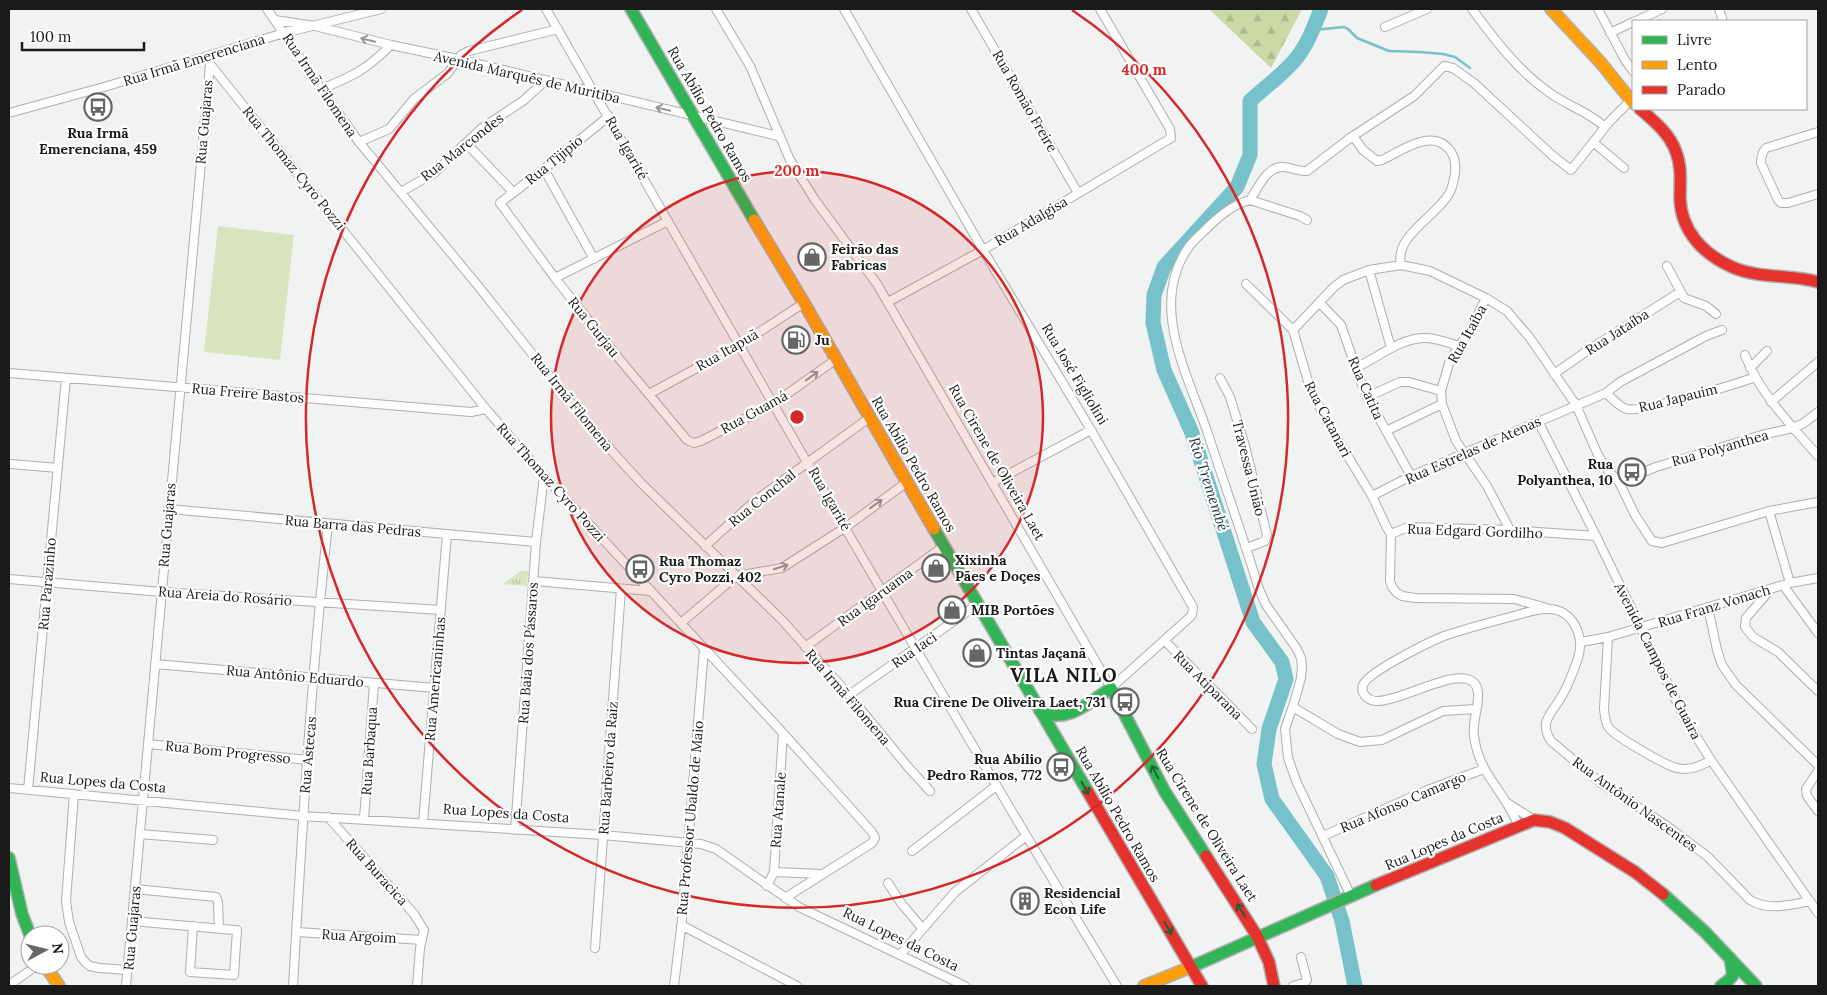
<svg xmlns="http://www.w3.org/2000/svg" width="1827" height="995" font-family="Lora,serif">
<defs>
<pattern id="forest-firs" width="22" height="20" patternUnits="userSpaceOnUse" patternTransform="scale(1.25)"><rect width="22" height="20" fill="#ccd8a6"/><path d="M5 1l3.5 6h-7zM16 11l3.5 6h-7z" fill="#afb98e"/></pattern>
<pattern id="park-tufts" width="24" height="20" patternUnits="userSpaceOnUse" patternTransform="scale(1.25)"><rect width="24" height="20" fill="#d9e4be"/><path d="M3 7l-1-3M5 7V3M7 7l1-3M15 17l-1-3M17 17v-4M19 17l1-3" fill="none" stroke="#bac3a3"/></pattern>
</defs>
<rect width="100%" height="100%" fill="#f1f2f2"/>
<path fill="#d9e4be" d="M218,226L294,235L280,360L204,352Z"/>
<path fill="url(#forest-firs)" d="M1209,9H1302L1271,68Z"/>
<path fill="url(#park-tufts)" d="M521,571H528L527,586L503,584Z"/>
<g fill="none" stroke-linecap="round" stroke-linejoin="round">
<path stroke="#77c1cb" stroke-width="2.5" d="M1313,30L1344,27L1348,29L1357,38L1389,51L1420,52L1443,54L1455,57L1470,68"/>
<path stroke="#77c1cb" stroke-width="15" d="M1321,9C1314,27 1307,46 1294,61C1281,76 1264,88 1250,101V155L1237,187L1164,267L1154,295L1153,323L1164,370L1192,433L1253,622L1282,662L1286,679L1269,729L1264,764L1272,799L1327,876L1342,921L1355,986"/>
<g stroke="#aeafaf" stroke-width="10">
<path id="street" d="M267,9L321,89L359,142L479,287L591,428L641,483L782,620L849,695L908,767L930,791
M546,9C734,336 921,664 1117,986
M716,9L750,66L790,160L815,200L877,284L1111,688L1189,618L1192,615L1193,607L1091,430L983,250L844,9
M971,9L1078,193
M1472,9C1495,40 1518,71 1550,93C1568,106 1589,112 1605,127
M1598,9L1625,60L1633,71
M1719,9L1723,21
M275,20L315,26L391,45L458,59L778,136
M1636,21L1662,9
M1385,27L1427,9
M1610,33L1633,22
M208,56L210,64L486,409L544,476L783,733L872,832L875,838L872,843L785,898
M321,89C353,76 366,70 391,45
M9,113L104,87L284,33L381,9
M609,116L544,169L500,203L555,278L611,349L687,440L694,443L701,441L773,404L835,360
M1818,132L1766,148C1762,152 1761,157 1761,163L1778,200L1781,203H1788L1818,194
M1353,136L1363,150L1377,161L1382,160C1401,151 1430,129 1448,148C1455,155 1456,164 1455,173C1454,179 1453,186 1450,192C1438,216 1394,235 1401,265
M359,142L389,129L414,99L448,73L461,55L469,51L558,29
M1593,142L1624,168
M466,143L513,192
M544,169L594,259
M401,192L434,173L482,128L523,101L546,80
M1250,200C1231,205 1217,218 1203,232C1198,237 1192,242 1188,248C1148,306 1189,377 1208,434C1225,486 1243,537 1259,589L1266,605L1297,649L1301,658L1302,667L1301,678L1294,703L1285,729L1288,758L1297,783L1351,896
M1250,200C1258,188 1267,166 1283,167C1291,167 1298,172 1307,171L1350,138L1414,96L1444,66L1453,68L1474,83L1553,156L1571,170L1610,121L1630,101
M1250,200L1300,216L1307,220
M1667,266L1684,298L1706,306L1716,314
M1369,270L1391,348
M555,278L668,221
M1246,284L1293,330L1310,388L1327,422L1372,496L1387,528L1391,534
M1486,298L1471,328L1450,360L1441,391L1442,404L1456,441L1487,486L1510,530
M888,302L983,250L1171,138L1170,129L1100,9
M1320,303L1341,325L1360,380L1369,400L1411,476
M1293,330L1334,287L1343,280L1369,270L1401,265L1430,271L1486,298L1507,311L1530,338L1576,405L1598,455L1606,468L1619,482L1635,515L1652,541L1662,543L1769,511L1818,502
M1745,355C1760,394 1791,425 1818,456
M1355,368C1378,358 1402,336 1428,338C1438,339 1449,343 1459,346
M1750,368L1767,351
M9,373L471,412L486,409
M1554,374L1584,353L1680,292
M1220,378L1230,397L1245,446L1267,535L1265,541L1247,548
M1606,393C1611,397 1620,408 1627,409C1640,413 1737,384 1755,377
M649,394L739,345L804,303
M1367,397L1400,382H1409L1441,391
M1771,402L1818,362
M1538,421L1596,536L1684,717L1711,760L1818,913
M1386,431L1442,404
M11,464L58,468
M1619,482L1656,467L1762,435L1793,428L1804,423L1818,412
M992,483L1091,430
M1372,496L1411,476L1606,393L1620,382L1706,336L1722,330
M169,509L536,542
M1769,511L1790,583
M705,546L756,500L869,418
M9,579L162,592L441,610
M534,581L650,591
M1783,585L1818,633
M1771,589L1746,618L1745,627L1753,637L1778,652L1818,691
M1708,607L1717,650L1722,665L1736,685L1818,765
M1547,608L1514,599L1416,598L1402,596L1397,593L1392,587L1390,581L1391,534L1408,527L1510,530L1596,536
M681,623L736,576L782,568L788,564L846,527L907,482
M1608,637L1604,709C1605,716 1605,723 1609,728C1615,736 1666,766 1677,768C1688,771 1701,766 1711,760
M1165,641L1252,729
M1581,642L1608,637L1790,583L1818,578
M805,647L944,546
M155,664L435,688
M849,695L978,604
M1293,707L1338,734L1360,742L1382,740L1443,711L1476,709
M148,744L308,760
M1818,771L1806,789L1807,796L1818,811
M9,788L303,816L603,835L701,844L716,849L799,907L965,986
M28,790L66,378
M74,794L66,901L69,922L81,957L86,963L90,966L99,968L128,970
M1509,804L1534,820
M328,817L414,914L424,930L420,948L417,986
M364,819L374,683
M423,823L447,534
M1519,826C1515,818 1511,810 1506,802C1494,783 1479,766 1475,742C1474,737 1473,732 1474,727C1474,713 1487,684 1467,679C1445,674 1404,699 1379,701C1370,702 1360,695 1363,685C1368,672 1429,642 1444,636C1465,629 1487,623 1510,617C1522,614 1534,609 1547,609C1573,608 1585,637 1578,658C1574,670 1569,683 1563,694C1558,704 1549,712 1546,723C1545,730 1547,735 1551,741L1601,783L1667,826L1707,856L1750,900C1768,911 1790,905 1810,901
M515,830L536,542L544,476
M140,834L213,840
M1323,836L1425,791L1484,769
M912,851L996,786
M774,872L821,874
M888,883L901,903L922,928
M767,886L774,872L783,733
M135,889L216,897L218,902L219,928
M132,921L234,930H237L234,975L190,972L193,926
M681,925L797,986
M297,932L422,940
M595,948L621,589
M900,955L955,892L1026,836
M9,985L38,965
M126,986L210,64
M293,986C302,832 311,678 328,524
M674,986L682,920L704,649
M1293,986L1304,983L1307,980L1301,957"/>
</g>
<g stroke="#aeafaf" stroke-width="14">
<path id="fast" d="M631,9L754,220
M934,529L1088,792
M1040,711C1066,725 1090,702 1111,688L1165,792L1206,856
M9,858L22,914L30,935
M1663,894L1705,932L1756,986
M1191,967L1376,885
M1721,986L1729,980L1733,975L1730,958"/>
</g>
<g stroke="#aeafaf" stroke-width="14">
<path id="slow" d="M1551,9L1601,63L1633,103
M754,220L804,303L934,529
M45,965L59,986
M1144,986L1191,967"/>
</g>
<g stroke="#aeafaf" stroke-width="14">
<path id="jam" d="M1640,109C1654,121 1670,134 1676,152C1682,167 1680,183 1680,198C1681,231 1703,254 1732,267C1759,279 1790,274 1818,282
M1088,792L1202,986
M1206,856L1257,936L1269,962L1274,986
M1376,885L1534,820L1550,822L1565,828L1635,872L1663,894"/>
</g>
<use href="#street" stroke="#fdfdfd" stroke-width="8"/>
<use href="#fast" stroke="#30b455" stroke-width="11"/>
<use href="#slow" stroke="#ff9f0a" stroke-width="11"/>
<use href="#jam" stroke="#e5322d" stroke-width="11"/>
</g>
<defs><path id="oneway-shaft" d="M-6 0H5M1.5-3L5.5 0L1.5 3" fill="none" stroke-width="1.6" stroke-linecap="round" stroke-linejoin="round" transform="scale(1.25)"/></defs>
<g stroke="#969797">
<use href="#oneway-shaft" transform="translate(368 40) rotate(-166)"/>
<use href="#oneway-shaft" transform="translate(663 109) rotate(-167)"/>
<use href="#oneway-shaft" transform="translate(812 376) rotate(-36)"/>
<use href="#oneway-shaft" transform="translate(876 504) rotate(-36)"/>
<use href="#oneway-shaft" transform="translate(781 567) rotate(-18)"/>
</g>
<g stroke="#235f35">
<use href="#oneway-shaft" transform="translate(1155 772) rotate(-118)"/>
<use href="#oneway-shaft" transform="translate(1085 788) rotate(60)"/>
<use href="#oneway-shaft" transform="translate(1241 910) rotate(-123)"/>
<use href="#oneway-shaft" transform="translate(1168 928) rotate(59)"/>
</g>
<circle cx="797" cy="417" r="246" fill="#d62828" fill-opacity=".12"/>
<g fill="none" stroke="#d62828" stroke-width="2.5">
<circle cx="797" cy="417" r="246"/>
<path d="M1072 10A491 491 0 1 1 522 10"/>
</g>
<defs>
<g id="bus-ring" transform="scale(1.4375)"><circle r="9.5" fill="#fff" stroke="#656666" stroke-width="1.5"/><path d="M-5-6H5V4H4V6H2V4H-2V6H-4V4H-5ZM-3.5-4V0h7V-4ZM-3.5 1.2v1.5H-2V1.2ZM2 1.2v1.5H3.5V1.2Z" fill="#656666"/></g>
<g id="shop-ring" transform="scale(1.4375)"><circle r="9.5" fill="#fff" stroke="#656666" stroke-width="1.5"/><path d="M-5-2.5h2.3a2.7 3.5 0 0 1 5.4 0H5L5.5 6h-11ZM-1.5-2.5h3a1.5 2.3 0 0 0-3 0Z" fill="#656666"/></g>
<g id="fuel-ring" transform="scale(1.4375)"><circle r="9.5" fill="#fff" stroke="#656666" stroke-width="1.5"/><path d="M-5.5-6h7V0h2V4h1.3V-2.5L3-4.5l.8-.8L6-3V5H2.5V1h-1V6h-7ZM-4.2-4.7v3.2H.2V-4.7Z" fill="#656666"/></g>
<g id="building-ring" transform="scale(1.4375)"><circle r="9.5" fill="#fff" stroke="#656666" stroke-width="1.5"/><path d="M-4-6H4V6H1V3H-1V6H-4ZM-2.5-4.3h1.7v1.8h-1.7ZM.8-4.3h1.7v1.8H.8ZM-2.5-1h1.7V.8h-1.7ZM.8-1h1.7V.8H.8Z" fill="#656666"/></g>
</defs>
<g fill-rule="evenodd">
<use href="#bus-ring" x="98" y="107"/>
<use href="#shop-ring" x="812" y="257"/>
<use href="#fuel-ring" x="796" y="340"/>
<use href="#bus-ring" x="1632" y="472"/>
<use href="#shop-ring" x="936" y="568"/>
<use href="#bus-ring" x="640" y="569"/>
<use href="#shop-ring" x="952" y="610"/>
<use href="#shop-ring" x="977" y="653"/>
<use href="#bus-ring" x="1125" y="702"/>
<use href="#bus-ring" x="1061" y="767"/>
<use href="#building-ring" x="1025" y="901"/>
</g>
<g text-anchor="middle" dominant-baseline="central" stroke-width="4.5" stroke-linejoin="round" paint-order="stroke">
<g font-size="14" fill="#191a1a" stroke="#fff">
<text transform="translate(194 60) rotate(-17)">Rua Irmã Emerenciana</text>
<text transform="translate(527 77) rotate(13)">Avenida Marquês de Muritiba</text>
<text transform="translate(320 85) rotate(56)">Rua Irmã Filomena</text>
<text transform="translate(1025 101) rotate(60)">Rua Romão Freire</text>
<text transform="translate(710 114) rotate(60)">Rua Abílio Pedro Ramos</text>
<text transform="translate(204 122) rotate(-85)">Rua Guajaras</text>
<text transform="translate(462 147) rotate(-38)">Rua Marcondes</text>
<text transform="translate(627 148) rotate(60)">Rua Igarité</text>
<text transform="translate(554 160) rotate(-39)">Rua Tijipio</text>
<text transform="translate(294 168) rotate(51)">Rua Thomaz Cyro Pozzi</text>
<text transform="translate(1031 221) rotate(-31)">Rua Adalgisa</text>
<text transform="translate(594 327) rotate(51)">Rua Gurjau</text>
<text transform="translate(1617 332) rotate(-33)">Rua Jataíba</text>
<text transform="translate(1467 334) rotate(-61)">Rua Itaíba</text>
<text transform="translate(727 350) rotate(-30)">Rua Itapuã</text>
<text transform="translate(1075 374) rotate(59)">Rua José Figliolini</text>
<text transform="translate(1366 388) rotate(66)">Rua Catita</text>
<text transform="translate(248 393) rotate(5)">Rua Freire Bastos</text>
<text transform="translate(1678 398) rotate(-14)">Rua Japauim</text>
<text transform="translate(572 402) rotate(51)">Rua Irmã Filomena</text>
<text transform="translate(754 412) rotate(-29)">Rua Guamá</text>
<text transform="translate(1328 419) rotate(62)">Rua Catanari</text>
<text transform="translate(1720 448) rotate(-16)">Rua Polyanthea</text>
<text transform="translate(1473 450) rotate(-24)">Rua Estrelas de Atenas</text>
<text transform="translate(997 462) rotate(60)">Rua Cirene de Oliveira Laet</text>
<text transform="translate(914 464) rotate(60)">Rua Abílio Pedro Ramos</text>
<text transform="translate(1249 468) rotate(76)">Travessa União</text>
<text transform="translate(551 482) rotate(48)">Rua Thomaz Cyro Pozzi</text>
<text transform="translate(762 498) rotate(-39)">Rua Conchal</text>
<text transform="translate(830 499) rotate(60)">Rua Igarité</text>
<text transform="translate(167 525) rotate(-85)">Rua Guajaras</text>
<text transform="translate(353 526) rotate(5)">Rua Barra das Pedras</text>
<text transform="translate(1475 531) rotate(2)">Rua Edgard Gordilho</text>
<text transform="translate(47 584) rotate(-85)">Rua Parazinho</text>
<text transform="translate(225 596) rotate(4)">Rua Areia do Rosário</text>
<text transform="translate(875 597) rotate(-36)">Rua Igaruama</text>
<text transform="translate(1714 606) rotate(-17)">Rua Franz Vonach</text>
<text transform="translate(914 650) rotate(-35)">Rua Iaci</text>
<text transform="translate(528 653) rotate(-86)">Rua Baia dos Pássaros</text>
<text transform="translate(1658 661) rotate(63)">Avenida Campos de Guaíra</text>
<text transform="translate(295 676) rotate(5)">Rua Antônio Eduardo</text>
<text transform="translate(435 679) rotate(-85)">Rua Americaninhas</text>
<text transform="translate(1208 685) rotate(45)">Rua Atiparana</text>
<text transform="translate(848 697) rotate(49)">Rua Irmã Filomena</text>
<text transform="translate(369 751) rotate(-86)">Rua Barbaqua</text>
<text transform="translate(228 752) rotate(6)">Rua Bom Progresso</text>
<text transform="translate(308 755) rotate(-85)">Rua Astecas</text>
<text transform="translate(608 768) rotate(-86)">Rua Barbeiro da Raiz</text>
<text transform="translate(103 782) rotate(5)">Rua Lopes da Costa</text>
<text transform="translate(1403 802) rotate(-23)">Rua Afonso Camargo</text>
<text transform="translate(1635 804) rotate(36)">Rua Antônio Nascentes</text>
<text transform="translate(778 810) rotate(-86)">Rua Atanale</text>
<text transform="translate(506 813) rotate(4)">Rua Lopes da Costa</text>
<text transform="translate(1118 814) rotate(60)">Rua Abílio Pedro Ramos</text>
<text transform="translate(690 818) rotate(-85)">Rua Professor Ubaldo de Maio</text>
<text transform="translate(1207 825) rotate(58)">Rua Cirene de Oliveira Laet</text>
<text transform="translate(1444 841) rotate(-23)">Rua Lopes da Costa</text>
<text transform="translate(377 872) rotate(48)">Rua Buracica</text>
<text transform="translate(132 928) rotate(-85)">Rua Guajaras</text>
<text transform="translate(359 936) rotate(3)">Rua Argoim</text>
<text transform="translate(901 939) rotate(26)">Rua Lopes da Costa</text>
</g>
<g font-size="14" font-weight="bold" fill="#191a1a" stroke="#fff" text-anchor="start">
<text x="98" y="133" text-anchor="middle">Rua Irmã<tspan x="98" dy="16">Emerenciana, 459</tspan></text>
<text x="831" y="249">Feirão das<tspan x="831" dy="16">Fabricas</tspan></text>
<text x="815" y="340">Ju</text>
<text x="1613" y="464" text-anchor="end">Rua<tspan x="1613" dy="16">Polyanthea, 10</tspan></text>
<text x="955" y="560">Xixinha<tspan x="955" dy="16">Pães e Doçes</tspan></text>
<text x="659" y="561">Rua Thomaz<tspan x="659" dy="16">Cyro Pozzi, 402</tspan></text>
<text x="971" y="610">MIB Portões</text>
<text x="996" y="653">Tintas Jaçanã</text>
<text x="1106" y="702" text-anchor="end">Rua Cirene De Oliveira Laet, 731</text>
<text x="1042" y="759" text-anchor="end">Rua Abílio<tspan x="1042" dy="16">Pedro Ramos, 772</tspan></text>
<text x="1044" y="893">Residencial<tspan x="1044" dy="16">Econ Life</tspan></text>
</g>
<g font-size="15" font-style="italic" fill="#1d3538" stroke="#fff">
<text transform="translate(1209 484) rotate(72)">Rio Tremembé</text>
</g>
<g font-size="19" font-weight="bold" letter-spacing="1" fill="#191a1a" stroke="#fff">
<text x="1064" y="675">VILA NILO</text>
</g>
</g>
<circle cx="797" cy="417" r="8" fill="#d62828" stroke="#fff" stroke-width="2.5"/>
<g font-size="15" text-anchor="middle" font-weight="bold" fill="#d62828" stroke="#fff" stroke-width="4.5" stroke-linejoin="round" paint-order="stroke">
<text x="1144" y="75">400 m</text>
<text x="797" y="176">200 m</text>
</g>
<rect width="1827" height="995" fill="none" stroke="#191a1a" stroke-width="20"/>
<rect x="1632" y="20" width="175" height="90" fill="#ffffff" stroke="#a3a3a3"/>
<rect x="1642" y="36" width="25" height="8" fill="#30b455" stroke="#a3a3a3"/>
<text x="1677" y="45" font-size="15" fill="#191a1a">Livre</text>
<rect x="1642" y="61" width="25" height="8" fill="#ff9f0a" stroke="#a3a3a3"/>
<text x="1677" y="70" font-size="15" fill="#191a1a">Lento</text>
<rect x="1642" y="86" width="25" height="8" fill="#e5322d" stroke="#a3a3a3"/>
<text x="1677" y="95" font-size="15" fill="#191a1a">Parado</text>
<g transform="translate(45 950) rotate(83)"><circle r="24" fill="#ffffff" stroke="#a3a3a3"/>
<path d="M0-4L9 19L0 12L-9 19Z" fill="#656666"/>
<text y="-8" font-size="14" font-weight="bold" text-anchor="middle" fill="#191a1a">N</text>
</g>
<path d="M22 42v8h122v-8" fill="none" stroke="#191a1a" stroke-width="2.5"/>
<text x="30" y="42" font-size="15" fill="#191a1a" stroke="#ffffff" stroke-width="4" paint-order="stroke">100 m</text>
</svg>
